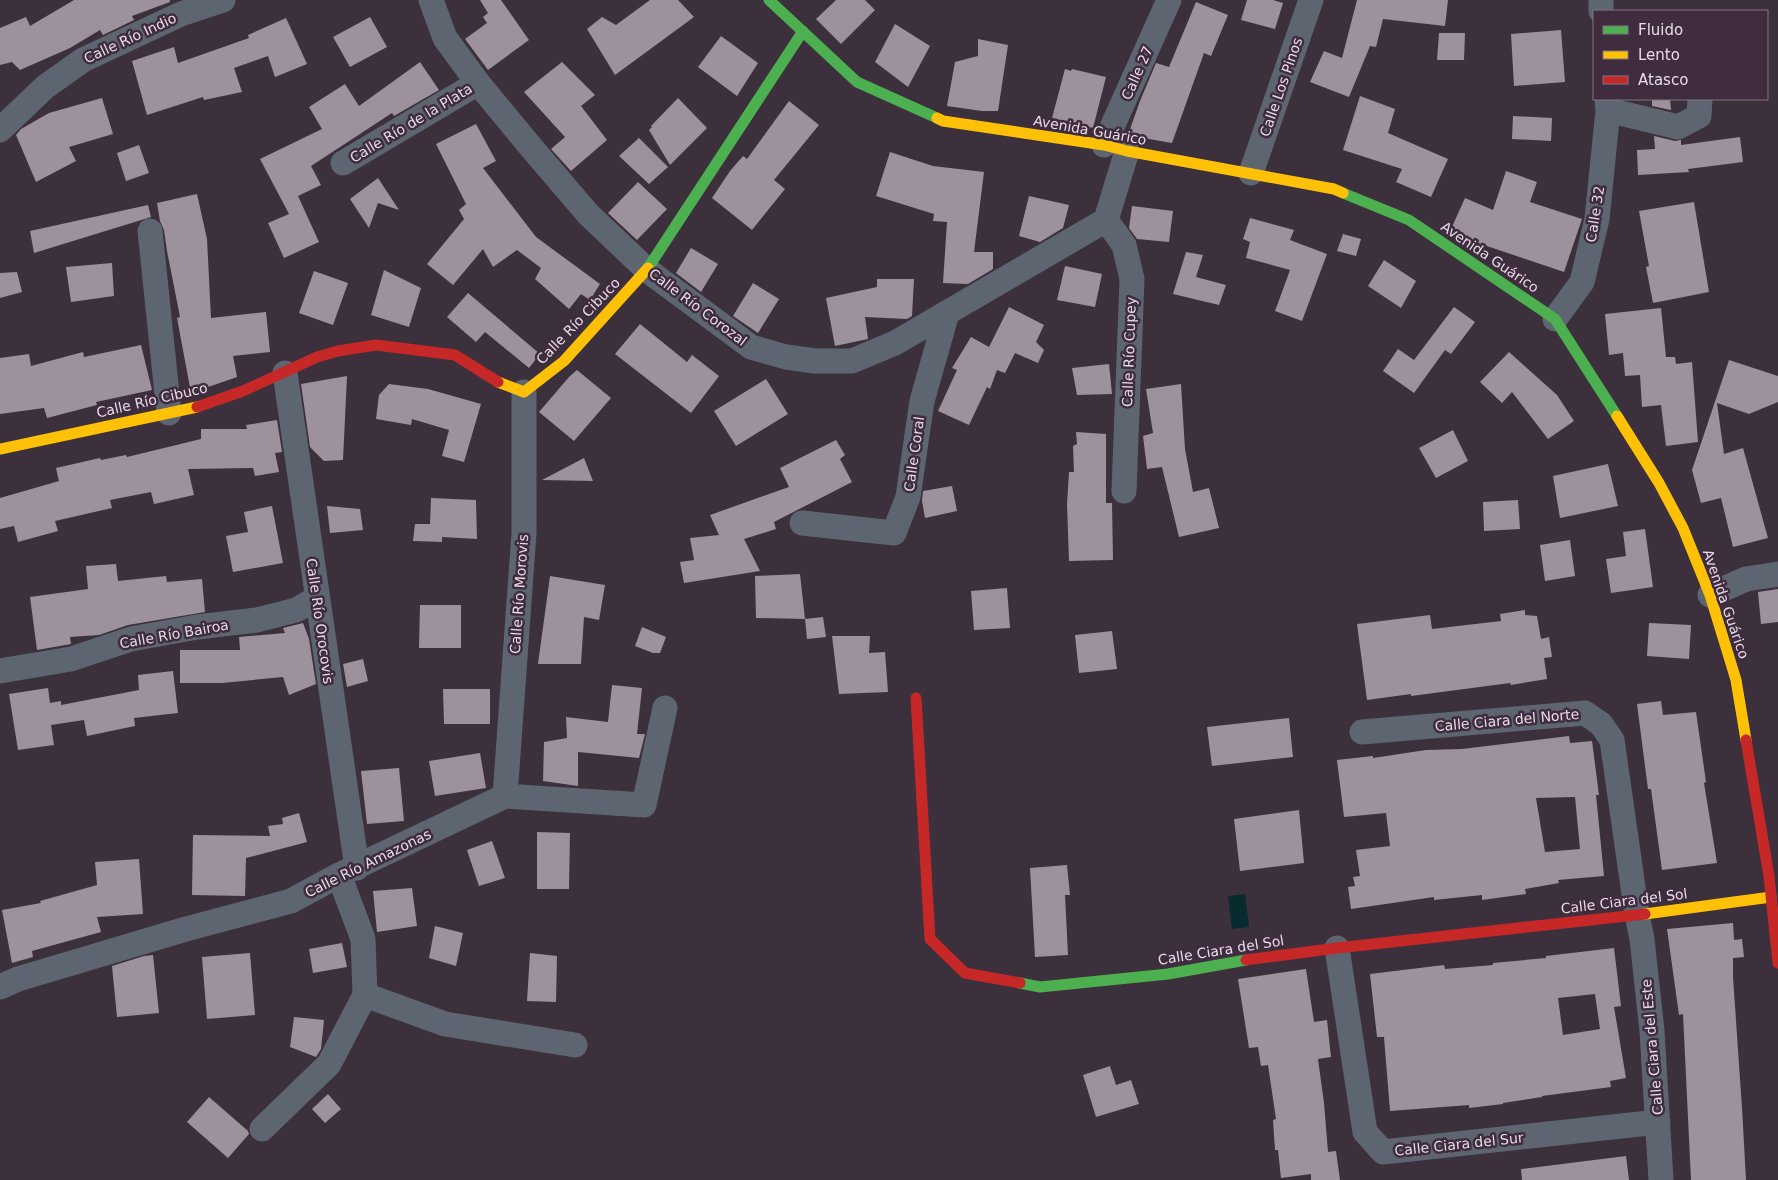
<svg xmlns="http://www.w3.org/2000/svg" width="1778" height="1180" font-family="'DejaVu Sans',sans-serif">
<rect width="100%" height="100%" fill="#3b303b"/>
<path fill="#072b2f" d="M1245,894L1249,927L1232,929L1228,896Z"/>
<path fill="#9e919e" fill-rule="evenodd" d="M74,0H170V2L132,16L134,20L103,35L100,30L70,48L20,70L12,62L0,65V28L26,17L30,26Z
M480,0H501L529,40L488,70L465,39L487,23L483,17L488,13Z
M650,0H678L694,17L615,75L587,29L602,17L616,25Z
M836,0H865L875,10L841,44L816,19Z
M1247,0H1273L1283,3L1275,29L1241,20Z
M1357,0H1448L1445,26L1383,19L1376,47L1370,46L1349,97L1310,82L1324,51L1342,58Z
M1196,2L1228,15L1211,56L1204,53L1172,143L1149,139L1129,132L1140,101L1156,63L1169,67Z
M370,17L387,47L350,67L333,37Z
M286,18L307,64L275,77L268,56L234,68L242,92L204,100L203,97L147,115L132,61L174,47L178,63L249,38L248,35Z
M895,24L930,46L908,87L875,62Z
M1561,30L1565,82L1514,86L1511,34Z
M1439,33H1465L1464,60H1437Z
M721,36L758,63L737,96L698,67Z
M978,39L1008,45L998,111H982L947,106L955,62L978,56Z
M420,62L439,90L394,116L392,113L311,166L321,185L298,196L319,242L284,258L268,223L289,214L260,159L322,129L309,107L345,84L359,106Z
M562,62L595,95L581,106L607,140L571,171L551,149L565,137L524,92Z
M1065,69L1071,71L1072,69L1106,77L1093,128L1052,118Z
M1360,96L1395,109L1388,133L1448,159L1431,197L1396,182L1402,169L1343,150Z
M102,98L113,134L69,147L76,161L36,182L16,135L21,129L49,113Z
M678,98L707,128L670,165L649,130L652,127L651,126Z
M1652,99H1670L1671,110L1652,106Z
M789,101L819,125L774,180L785,189L752,230L712,198L730,171L743,156L747,159Z
M1513,116L1552,118L1551,141L1512,139Z
M476,124L496,161L483,168L536,237L600,284L590,300L581,294L569,309L535,279L541,268L517,250L493,267L483,249L453,285L427,264L464,219L459,210L466,204L436,144Z
M1654,136L1675,141L1681,140V145L1740,137L1743,162L1688,169L1689,172L1638,175L1637,150L1655,149Z
M639,138L668,167L649,184L619,156Z
M139,145L149,173L126,181L117,153Z
M890,152L933,166L984,172L974,252H993V269L968,284L943,283L947,222L933,221L934,214L876,196Z
M1506,171L1537,182L1530,202L1582,219L1564,272L1472,241L1471,243L1451,229L1465,198L1493,210Z
M378,178L399,210L378,203L369,228L350,199Z
M638,182L667,209L637,240L608,213Z
M197,194L207,239L211,318L266,312L270,352L233,356L237,377L191,393L177,318L180,317L167,251L164,230L160,221L157,203Z
M1029,196L1069,205L1063,228L1040,242L1019,236Z
M1694,202L1709,292L1653,303L1646,267L1649,266L1639,211Z
M148,205L151,217L34,253L30,231Z
M1132,206L1173,211L1169,242L1137,239L1129,228Z
M1250,218L1294,230L1290,240L1327,254L1302,321L1275,311L1290,270L1246,258L1250,242L1243,239Z
M1343,234L1361,239L1356,256L1337,251Z
M691,248L718,264L701,292L676,273Z
M1186,252L1203,255L1196,277L1226,285L1219,305L1173,294Z
M1384,260L1416,281L1401,308L1368,286Z
M112,263L114,296L71,302L66,267Z
M1065,266L1102,274L1095,307L1057,300Z
M384,270L421,288L409,327L371,315Z
M314,271L348,283L333,325L299,313Z
M17,272L22,292L0,298V273Z
M877,279H914L912,316L907,319L865,317L868,339L835,346L826,298L877,287Z
M753,283L779,299L758,333L733,316Z
M468,293L540,354L529,368L485,332L476,342L447,317Z
M1009,307L1044,325L1036,342L1044,350L1038,363L1015,353L1005,373L997,370L990,389L987,387L969,425L938,411L957,370L952,368L971,337L989,347Z
M1454,307L1475,322L1451,354L1445,350L1414,393L1383,371L1398,349L1414,360Z
M1661,308L1666,357H1675L1676,364L1692,362L1698,442L1666,446L1661,405L1642,407L1640,375L1625,376L1623,353L1609,355L1605,314Z
M640,324L687,362L692,355L719,376L691,413L615,354Z
M141,345L152,390L96,402L97,405L47,418L44,408L0,414V358L29,354L31,366L83,352L84,357Z
M1509,352L1557,395L1574,421L1548,439L1512,392L1502,403L1480,382Z
M1729,360L1778,376V402L1749,414L1717,403L1724,454L1743,448L1768,538L1733,547L1721,498L1701,503L1692,470Z
M1109,364L1112,394L1077,395L1072,368Z
M577,370L611,398L574,441L539,412L569,377Z
M347,376L343,460L324,461L310,447L301,384Z
M766,379L788,414L736,446L714,411Z
M389,384L428,389L481,404L464,462L442,456L449,430L412,419L411,425L376,419L379,395Z
M1181,384L1185,449L1193,492L1209,488L1219,528L1179,537L1162,467L1147,469L1143,436L1153,433L1146,389Z
M277,420L282,452L275,453L279,472L255,476L253,468L188,469L194,495L154,504L151,492L110,500L112,508L55,521L58,531L18,542L14,526L0,529V498L59,481L56,468L100,458L101,460L126,455L127,457L201,439V429H247L246,425Z
M1453,430L1468,461L1436,478L1419,448Z
M1076,432L1106,434V503H1112L1113,560L1069,561L1067,504L1069,472H1074L1073,446L1077,444Z
M836,440L845,455L840,459L852,482L774,522L776,529L744,539L760,571L684,583L680,562L694,560L690,538L719,535L710,515L789,487L780,468Z
M584,458L593,481L542,480Z
M1608,464L1618,506L1560,518L1553,476Z
M952,486L957,511L925,518L922,501L923,491Z
M431,498L476,500L477,539L442,537V542L413,541L415,524H430Z
M1518,500L1520,529L1484,531L1483,502Z
M272,506L283,563L233,572L226,536L248,532L244,512Z
M327,506L360,509L363,530L330,533Z
M1645,529L1653,587L1611,593L1606,559L1626,556L1623,532Z
M1570,540L1575,576L1545,581L1540,545Z
M116,564L118,581L166,576L167,582L202,579L205,612L128,625L99,635L70,637L71,644L37,650L30,597L88,589L86,566Z
M800,574L805,619L756,618L755,576Z
M550,576L605,585L599,620L584,617L581,664H538Z
M1007,588L1010,628L974,630L971,591Z
M1778,589V622L1761,624L1758,592Z
M420,605H461V648H419Z
M1525,610V615L1537,616L1541,639L1549,637L1552,657L1544,658L1547,679L1511,685L1510,683L1411,696V694L1367,700L1357,624L1430,615L1432,629L1501,621L1500,614Z
M823,617L826,637L807,639L805,619Z
M303,623L309,639L316,684L289,695L283,677L222,683H180V650H240L239,637L285,633L283,628Z
M1649,623L1691,625L1689,659L1647,656Z
M642,627L666,637L660,653H653L635,646Z
M1112,631L1117,669L1079,673L1075,635Z
M832,636H870L869,653L885,652L888,692L839,694Z
M363,659L368,681L347,687L343,664Z
M173,671L178,713L134,718L135,726L87,736L84,720L51,725L54,745L18,750L9,694L48,688L50,703L61,701V705L139,690L138,675Z
M612,685L642,688L637,734H645L639,758L578,752V786L543,781L544,742L567,738L566,717L608,722Z
M443,689H490V724H444Z
M1661,701L1663,715L1696,712L1706,782L1704,783L1717,863L1662,870L1651,789H1648L1637,704Z
M1289,718L1293,757L1212,766L1207,727Z
M1569,736L1570,743L1592,741L1599,795H1596L1604,876L1558,880L1559,883L1525,889L1526,894L1482,900V895L1434,900V897L1351,909L1348,887L1355,886L1353,877L1360,876L1356,850L1390,846L1386,813L1344,817L1337,760L1373,756V758L1426,750L1462,749ZM1575,797L1580,849L1545,852L1536,798Z
M480,753L486,788L435,796L429,761Z
M399,768L404,821L367,824L361,771Z
M1299,810L1304,863L1240,871L1234,819Z
M299,813L307,842L246,858L245,896L192,895L193,835L270,836L268,826L283,824L282,818Z
M537,832L570,833L569,889H537Z
M492,841L505,878L479,886L467,850Z
M139,859L143,914L97,917L101,932L32,951L33,957L12,963L2,910L41,903L40,901L97,885L95,862Z
M1067,865L1070,895H1065L1068,955L1035,957L1030,868Z
M412,888L417,926L377,932L373,891Z
M1733,923L1734,940L1742,939L1744,957L1733,958V977L1742,1108L1746,1180H1691L1683,1014L1679,1015L1667,929Z
M435,926L463,933L456,966L429,958Z
M342,943L347,967L313,973L309,949Z
M1614,948L1621,1006L1614,1007L1626,1078L1610,1081L1611,1087L1542,1096V1097L1503,1103V1104L1469,1108V1105L1390,1111L1384,1037H1377L1370,974L1444,965L1445,969L1493,965V963L1546,958V956ZM1595,994L1600,1029L1563,1035L1558,998Z
M250,953L255,1015L207,1019L202,957Z
M530,953L557,956L556,1002L527,1001Z
M153,955L159,1013L117,1017L112,966L144,956Z
M1306,969L1314,1022L1327,1020L1331,1057L1318,1059L1324,1103L1328,1152L1336,1151L1340,1180H1311V1174L1281,1178L1278,1150H1275L1273,1120L1276,1119L1268,1065L1261,1066L1258,1047L1249,1048L1238,979Z
M294,1017L324,1020L321,1049L316,1057L290,1047Z
M1110,1066L1116,1085L1131,1080L1139,1104L1096,1117L1083,1075Z
M328,1094L341,1109L325,1123L312,1109Z
M209,1097L248,1131L249,1134L228,1158L187,1122Z
M1626,1156L1629,1180H1522L1521,1169Z"/>
<g fill="none" stroke-linecap="round" stroke-linejoin="round">
<path stroke="#5d6670" stroke-width="25" d="M431,0L445,38L478,83L530,146L588,214L647,270L751,347L786,357L815,361H852L895,343L1106,220L1127,151
M1601,0V11
M1608,110L1678,127L1699,116L1700,99
M0,130L45,87L83,60L181,14L223,0
M1104,145L1169,0
M343,163L478,83
M1251,173L1311,0
M1106,220L1124,245L1132,279L1124,491
M150,231L169,413
M1555,319L1582,282L1597,219L1608,110L1607,99
M285,373L357,868
M802,523L894,533L908,497L922,401L947,313
M1710,595L1746,579L1778,574
M0,671L71,659L131,639L197,627L257,620L296,610L317,598
M1362,732L1585,713L1601,724L1612,740L1637,915L1642,939L1652,1031L1661,1180
M505,796L524,533V392
M1337,948L1365,1132L1383,1152L1658,1122
M0,987L18,979L186,929L291,901L339,875L505,796L644,805L665,708
M365,995L445,1024L575,1045
M262,1129L329,1064L365,995L363,939L339,875"/>
<path stroke="#4caf50" stroke-width="11" d="M769,0L857,82L937,118
M1343,193L1409,220L1555,319L1617,416
M648,268L803,31
M1020,983L1040,987L1168,974L1246,960"/>
<path stroke="#ffc107" stroke-width="11" d="M937,118L943,121L1104,145L1127,151L1334,189L1343,193
M498,382L524,392L564,361L648,268
M1617,416L1659,483L1683,528L1710,595L1736,680L1746,740
M0,449L197,407
M1645,914L1771,897"/>
<path stroke="#c62828" stroke-width="11" d="M197,407L243,391L317,357L338,351L376,345L455,355L498,382
M916,698L930,939L965,973L1020,983
M1746,740L1769,876L1778,963
M1246,960L1337,948L1645,914"/>
</g>
<g text-anchor="middle" dominant-baseline="central" stroke-width="5" stroke-linejoin="round" paint-order="stroke">
<g font-size="14" fill="#e8dbe7" stroke="#3f2c3f">
<text transform="translate(130 38) rotate(-25)">Calle Río Indio</text>
<text transform="translate(1137 73) rotate(-66)">Calle 27</text>
<text transform="translate(1281 87) rotate(-71)">Calle Los Pinos</text>
<text transform="translate(411 123) rotate(-31)">Calle Río de la Plata</text>
<text transform="translate(1090 130) rotate(10)">Avenida Guárico</text>
<text transform="translate(1595 214) rotate(-81)">Calle 32</text>
<text transform="translate(1490 257) rotate(34)">Avenida Guárico</text>
<text transform="translate(698 307) rotate(37)">Calle Río Corozal</text>
<text transform="translate(578 321) rotate(-46)">Calle Río Cibuco</text>
<text transform="translate(1129 352) rotate(-88)">Calle Río Cupey</text>
<text transform="translate(152 400) rotate(-13)">Calle Río Cibuco</text>
<text transform="translate(914 454) rotate(-82)">Calle Coral</text>
<text transform="translate(519 594) rotate(-86)">Calle Río Morovis</text>
<text transform="translate(1726 604) rotate(71)">Avenida Guárico</text>
<text transform="translate(320 621) rotate(82)">Calle Río Orocovis</text>
<text transform="translate(174 634) rotate(-10)">Calle Río Bairoa</text>
<text transform="translate(1507 720) rotate(-5)">Calle Ciara del Norte</text>
<text transform="translate(368 863) rotate(-26)">Calle Río Amazonas</text>
<text transform="translate(1624 901) rotate(-7)">Calle Ciara del Sol</text>
<text transform="translate(1221 950) rotate(-9)">Calle Ciara del Sol</text>
<text transform="translate(1652 1047) rotate(-95)">Calle Ciara del Este</text>
<text transform="translate(1459 1144) rotate(-6)">Calle Ciara del Sur</text>
</g>
</g>
<rect x="1593" y="10" width="175" height="90" fill="#3f2c3f" stroke="#837282"/>
<rect x="1603" y="26" width="25" height="8" fill="#4caf50" stroke="#837282"/>
<text x="1638" y="35" font-size="15" fill="#e8dbe7">Fluido</text>
<rect x="1603" y="51" width="25" height="8" fill="#ffc107" stroke="#837282"/>
<text x="1638" y="60" font-size="15" fill="#e8dbe7">Lento</text>
<rect x="1603" y="76" width="25" height="8" fill="#c62828" stroke="#837282"/>
<text x="1638" y="85" font-size="15" fill="#e8dbe7">Atasco</text>
</svg>
